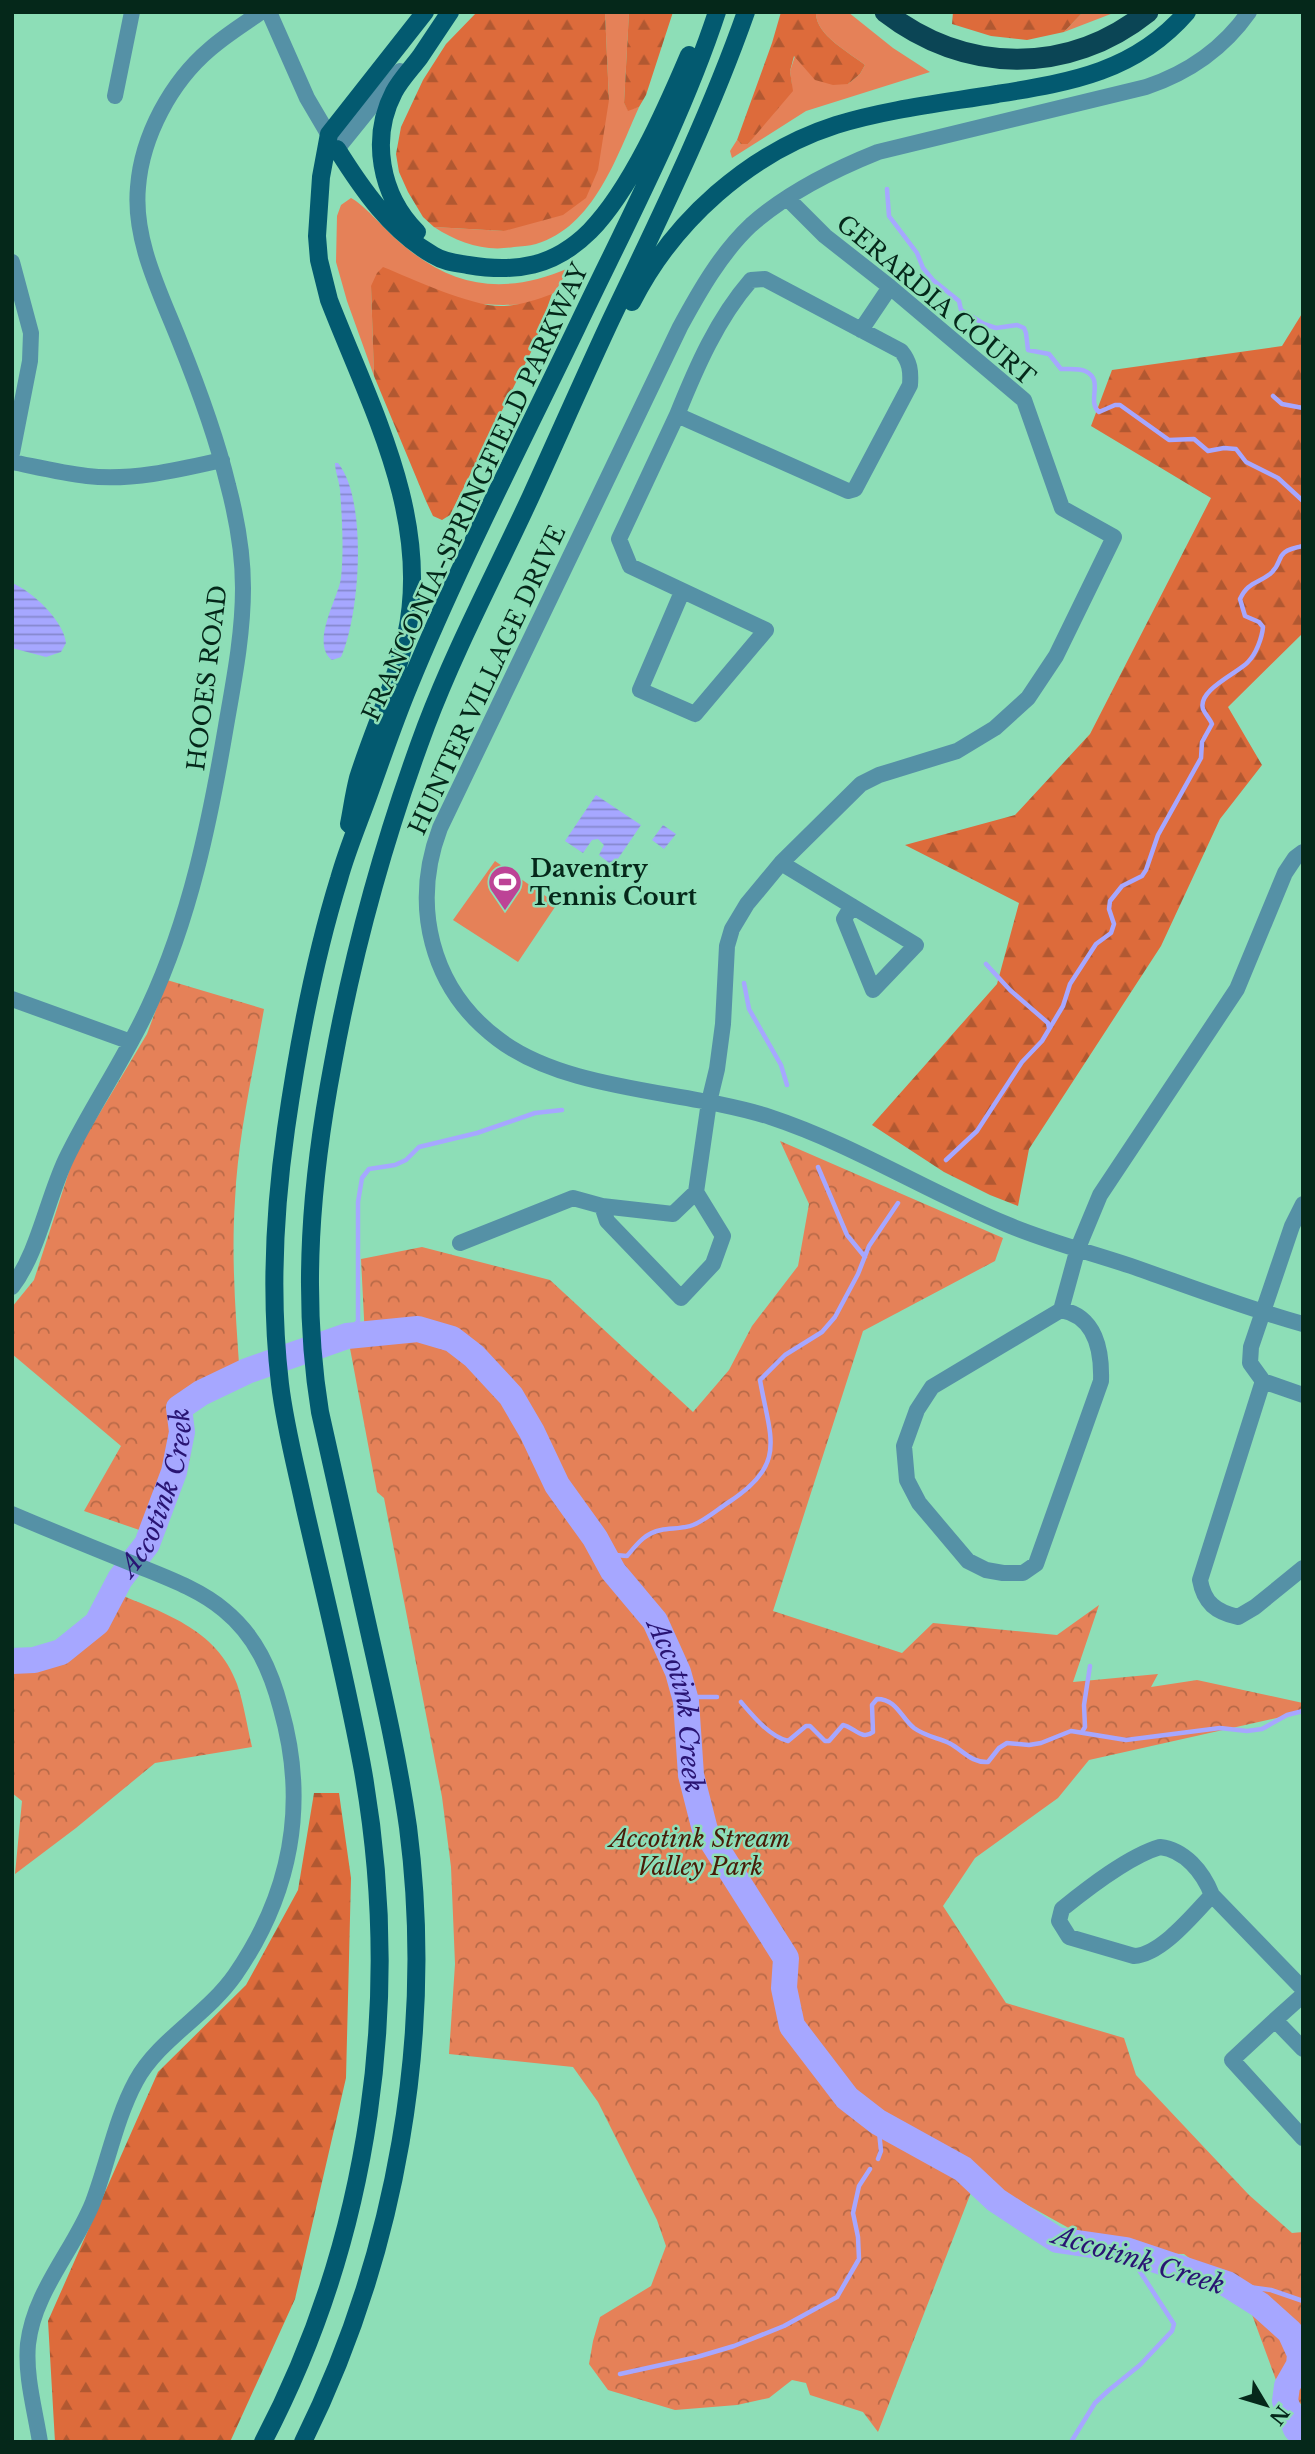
<svg xmlns="http://www.w3.org/2000/svg" width="1315" height="2454" font-family="'Libre Baskerville',serif">
<defs>
<pattern id="forest-firs" width="22" height="20" patternUnits="userSpaceOnUse" patternTransform="scale(1.75)"><rect width="22" height="20" fill="#dd6b3b"/><path d="M5 1l3.5 6h-7zM16 11l3.5 6h-7z" fill="#b15831"/></pattern>
<pattern id="park-crowns" width="20" height="18" patternUnits="userSpaceOnUse" patternTransform="scale(1.75)"><rect width="20" height="18" fill="#e58158"/><path d="M2 6a3 3 0 1 1 6 0M12 15a3 3 0 1 1 6 0" fill="none" stroke="#b86a48"/></pattern>
<pattern id="water-rules" width="6" height="5" patternUnits="userSpaceOnUse" patternTransform="scale(1.75)"><rect width="6" height="5" fill="#a6a7ff"/><path d="M0 2.5h6" fill="none" stroke="#8588ce"/></pattern>
</defs>
<rect width="100%" height="100%" fill="#8ddeb7"/>
<path fill="#e58158" d="M605,12H629L624,103L628,110L639,107C617,156 594,227 536,244C529,246 521,246 514,247C484,252 459,243 434,227L504,231L609,100Z
M816,12H848L893,48L930,72L806,111L732,158L730,151L737,140L741,144H748L792,86L790,71L795,56L848,84L860,74L865,65C849,52 815,35 816,12Z
M1083,12H1116L1064,32Z
M351,198C362,203 384,228 395,238C449,287 501,297 569,268C564,275 558,290 551,295C515,319 414,293 371,286L374,376L347,301L336,262L337,216L341,205Z
M495,861L557,904L518,962L453,920Z"/>
<path fill="url(#forest-firs)" d="M477,12H605L609,100L598,170L586,198L563,215L504,231L434,227L423,217L408,192L399,172L396,154L401,127L423,80L446,44Z
M629,12H673L646,95L639,107L628,111L624,103Z
M781,12H816C815,35 849,52 865,65L860,74L848,84L833,85L815,80L794,56L790,71L793,91L748,144H741L737,140L772,43Z
M953,12H1083L1064,32L1027,40L991,36L952,24Z
M383,267C413,279 474,308 504,306C521,305 536,300 552,294L533,348L450,515L442,520L433,516L426,501L374,376L371,286L377,273Z
M1303,312V633L1228,707L1262,765L1220,819L1161,946L1029,1149L1018,1206L990,1195L944,1172L872,1125L997,984L1019,903L905,845L1015,815L1090,734L1211,498L1091,426L1112,370L1282,346Z
M314,1793H339L351,1878L346,2078L295,2299L230,2442H55L48,2321L158,2072L246,1985L298,1890Z"/>
<path fill="url(#park-crowns)" d="M167,980L264,1009C253,1072 238,1136 235,1200C231,1260 236,1319 240,1378L193,1389L190,1459L173,1501L151,1534L84,1511L121,1446L12,1354V1307L34,1280L74,1156L147,1034Z
M780,1141L1003,1238L995,1261L863,1331L773,1611L902,1653L933,1623L1057,1635L1099,1605L1073,1682L1158,1674L1151,1687L1197,1680L1303,1703V1712L1089,1760L1058,1798L975,1858L943,1906L1006,2003L1124,2038L1136,2075L1249,2195L1292,2233L1303,2232V2406L1276,2380L1247,2301L1184,2254L1112,2252L977,2177L878,2432L863,2412L810,2395L806,2383L792,2380L769,2398L737,2405L675,2410L608,2390L589,2364L593,2341L600,2317L651,2286L666,2246L657,2220L598,2102L573,2067L449,2054L455,1964L451,1867L442,1797L384,1498L377,1492L349,1343L365,1338L361,1259L422,1247L550,1280L693,1412L729,1370L752,1326L798,1266L809,1204Z
M111,1591C161,1612 217,1628 237,1684C244,1704 247,1726 252,1747L155,1763L76,1828L15,1874L22,1801L12,1793V1669L65,1660Z"/>
<path fill="url(#water-rules)" d="M335,463H338C368,499 360,616 341,657L332,660C310,643 338,599 341,578C344,549 342,518 340,490C339,480 335,471 335,463Z
M12,583C32,591 64,621 66,643L61,652L46,657L12,648Z
M596,795L641,825L613,866L599,855L604,845L598,839L592,840L583,853L565,841Z
M663,825L676,834L664,849L652,840Z"/>
<g fill="none" stroke-linecap="round" stroke-linejoin="round">
<path stroke="#a6a7ff" stroke-width="4.5" d="M887,189L889,216L917,253L923,268L933,280L959,301L961,310L984,324L996,328L1017,325L1024,328L1026,333L1028,350L1049,354L1061,369C1068,369 1079,368 1085,371C1105,380 1086,401 1099,412L1115,405H1120L1169,440L1194,439L1208,451L1224,448L1236,449L1246,462L1278,478L1303,501
M1273,396L1282,404L1303,408
M986,964L1010,990L1048,1023L1049,1028
M744,983L749,1009L781,1065L787,1085
M946,1160L977,1131L1022,1062L1042,1041L1063,1006L1070,984L1096,944L1111,933L1114,924L1109,909L1110,901L1122,886L1142,876L1146,870L1158,835L1201,758L1202,742L1212,724C1210,719 1205,714 1203,709C1197,690 1238,673 1248,662C1256,654 1262,638 1263,627L1259,622L1245,616L1240,599C1248,582 1257,584 1270,574C1286,561 1271,552 1303,546
M818,1167L847,1235L865,1257
M347,1336L358,1321V1202L362,1178L369,1169L395,1165L406,1160L419,1147L477,1133L535,1113L562,1110
M604,1554L627,1556C637,1544 645,1533 661,1530C671,1528 683,1529 693,1525C706,1520 718,1509 729,1502C788,1464 770,1438 760,1380L785,1355L822,1332L835,1317L858,1274L869,1246L898,1203
M683,1691L697,1697H717
M741,1702C753,1716 769,1736 788,1741L806,1726H810L825,1741H829L843,1725C854,1727 862,1741 873,1732L872,1705L877,1699C897,1699 901,1718 914,1728C925,1736 938,1738 949,1743C963,1750 971,1763 988,1762L999,1748L1007,1743L1029,1745L1041,1743L1071,1731L1126,1740L1220,1728L1247,1731L1262,1729L1287,1715L1303,1711
M1082,1732L1085,1727L1084,1705L1090,1666
M878,2159L881,2151L878,2122
M1227,2284L1271,2290L1303,2301
M620,2374L697,2357L734,2346L784,2326L837,2297L859,2259L858,2237L853,2213L859,2186L870,2169
M1071,2442L1095,2403L1109,2390L1140,2365L1172,2331L1174,2324L1126,2250"/>
<path stroke="#a6a7ff" stroke-width="26" id="s1" d="M12,1661L34,1660L61,1652L97,1623L120,1579L147,1544L174,1472L182,1432L179,1408L201,1393L247,1371L347,1336L418,1329L452,1339L474,1356L511,1396L532,1432L557,1485L595,1538L613,1571L655,1621L678,1672L686,1701L691,1775L705,1830L786,1958L784,1988L792,2026L847,2098L878,2122L963,2169L996,2200L1057,2240L1126,2250L1227,2284L1260,2305L1290,2332L1300,2354L1299,2365L1287,2386L1285,2401L1296,2429L1303,2436"/>
<path stroke="#5591a6" stroke-width="16" d="M269,12L307,98L337,149L400,71
M1249,12C1223,49 1188,73 1146,87L878,152C833,170 787,193 751,225C721,253 699,292 680,327L440,828C411,905 430,988 498,1039C567,1092 687,1090 770,1117C852,1144 926,1191 1006,1224C1046,1241 1089,1252 1131,1266C1188,1286 1245,1308 1303,1324
M115,96L132,12
M12,262L31,333L30,361L12,453
M765,279L901,351C910,362 911,371 910,385L855,489L848,491L677,415C696,368 717,319 751,280Z
M861,330L890,287
M677,415L619,539L630,566L766,630L695,714L640,690L682,592
M12,462C37,467 62,473 87,476C132,481 178,470 222,460
M781,863L916,945L873,990L844,919L852,906
M12,999L131,1042
M602,1206L607,1221L681,1298L713,1264L723,1236L696,1192L709,1102L717,1069L723,1024L727,946L732,929L747,904L781,863L861,784L879,775L957,751L995,728L1028,698L1056,656L1114,537L1062,508L1024,400L890,287L825,236L787,198
M460,1243L573,1198L602,1206L673,1214L696,1192
M12,1287C38,1253 47,1199 66,1159C91,1107 125,1059 149,1006C190,918 210,821 226,726C234,680 243,634 243,588C243,553 237,519 228,485C216,435 198,387 179,340C160,292 133,240 138,187C142,136 171,82 210,49C226,35 244,24 261,12
M1061,1310C1096,1316 1102,1351 1101,1381L1036,1564L1023,1573H1003L986,1570L968,1561L919,1503L907,1480L904,1446L917,1410L932,1387Z
M1061,1310L1078,1248L1100,1195L1237,989L1285,873L1295,858L1303,852
M1263,1381L1250,1363L1251,1347L1292,1226L1303,1204
M1303,1395L1263,1381L1200,1580C1204,1603 1216,1612 1238,1617L1255,1607L1303,1568
M12,1514C52,1531 91,1547 131,1563C162,1576 198,1588 224,1610C256,1636 271,1671 281,1709C308,1804 291,1894 235,1975C207,2015 158,2040 136,2081C116,2118 108,2162 93,2202C74,2250 34,2291 28,2344C25,2376 35,2410 40,2442
M1160,1847C1185,1850 1203,1872 1212,1895C1194,1914 1161,1955 1134,1956L1069,1937L1059,1921L1062,1909C1088,1888 1129,1856 1160,1847Z
M1212,1895L1303,1989
M1275,2020L1303,1995
M1303,2049L1275,2020L1232,2060L1303,2138"/>
<path stroke="#035a70" stroke-width="18" d="M337,149C362,189 391,231 433,255C444,262 456,263 468,265C516,273 554,267 590,231C631,189 666,109 689,55
M417,232C380,195 370,138 394,92C401,79 411,69 420,57C430,42 440,27 450,12
M632,302C673,221 749,153 836,125C888,109 943,103 997,94C1071,82 1135,72 1187,12
M349,824C352,809 354,793 358,778C373,730 395,685 406,636C432,518 370,406 329,300L319,260L317,236L321,177L329,134L425,12
M263,2442C371,2236 403,1999 363,1771C347,1683 325,1596 305,1509C296,1467 285,1426 280,1384C270,1299 274,1213 286,1129C298,1045 314,960 339,879C347,850 359,822 369,794C382,758 394,722 409,686C459,564 520,446 577,327C626,224 681,121 717,12
M303,2442C396,2254 435,2036 408,1827C399,1764 385,1702 371,1640C354,1564 337,1488 320,1412C301,1295 311,1179 333,1063C354,948 385,836 426,726C456,647 496,572 531,496C557,439 582,382 608,326C657,223 708,120 746,12"/>
<path stroke="#0b4555" stroke-width="21" d="M885,12C965,74 1068,76 1148,12"/>
</g>
<defs>
<g id="stadium-pin" transform="scale(1.75)"><path d="M0 17L-7.5 6A9.5 9.5 0 1 1 7.5 6Z" fill="#bd4396" stroke="#8ddeb7"/><path d="M0-5a6.5 5 0 1 0 0 10a6.5 5 0 1 0 0-10ZM-3.5-1.8h7v3.6h-7Z" fill="#fff"/></g>
</defs>
<g fill-rule="evenodd">
<use href="#stadium-pin" x="505" y="882"/>
</g>
<g text-anchor="middle" dominant-baseline="central" stroke-width="5" stroke-linejoin="round" paint-order="stroke">
<g font-size="24" fill="#05281a" stroke="#8ddeb7">
<text transform="translate(936 300) rotate(40)">GERARDIA COURT</text>
<text transform="translate(475 492) rotate(-65)">FRANCONIA-SPRINGFIELD PARKWAY</text>
<text transform="translate(207 678) rotate(-83)">HOOES ROAD</text>
<text transform="translate(487 680) rotate(-65)">HUNTER VILLAGE DRIVE</text>
</g>
<g font-size="24" font-weight="bold" fill="#05281a" stroke="#8ddeb7" text-anchor="start">
<text x="530" y="868">Daventry<tspan x="530" dy="28">Tennis Court</tspan></text>
</g>
<g font-size="24" font-style="italic" fill="#481c08" stroke="#8ddeb7">
<text x="700" y="1838">Accotink Stream<tspan x="700" dy="28">Valley Park</tspan></text>
</g>
<g font-size="26" font-style="italic" fill="#291473" stroke="#8ddeb7">
<text stroke="none"><textPath href="#s1" startOffset="243">Accotink Creek</textPath></text>
<text stroke="none"><textPath href="#s1" startOffset="1062">Accotink Creek</textPath></text>
<text transform="translate(1139 2260) rotate(17)">Accotink Creek</text>
</g>
</g>
<rect width="1315" height="2454" fill="none" stroke="#05281a" stroke-width="28"/>
<g transform="translate(1266 2405) rotate(128)" stroke="#8ddeb7" stroke-width="5" paint-order="stroke">
<path d="M0-5L12 26L0 18L-12 26Z" fill="#05281a"/>
<text y="-10" font-size="19" font-weight="bold" text-anchor="middle" fill="#05281a">N</text>
</g>
</svg>
